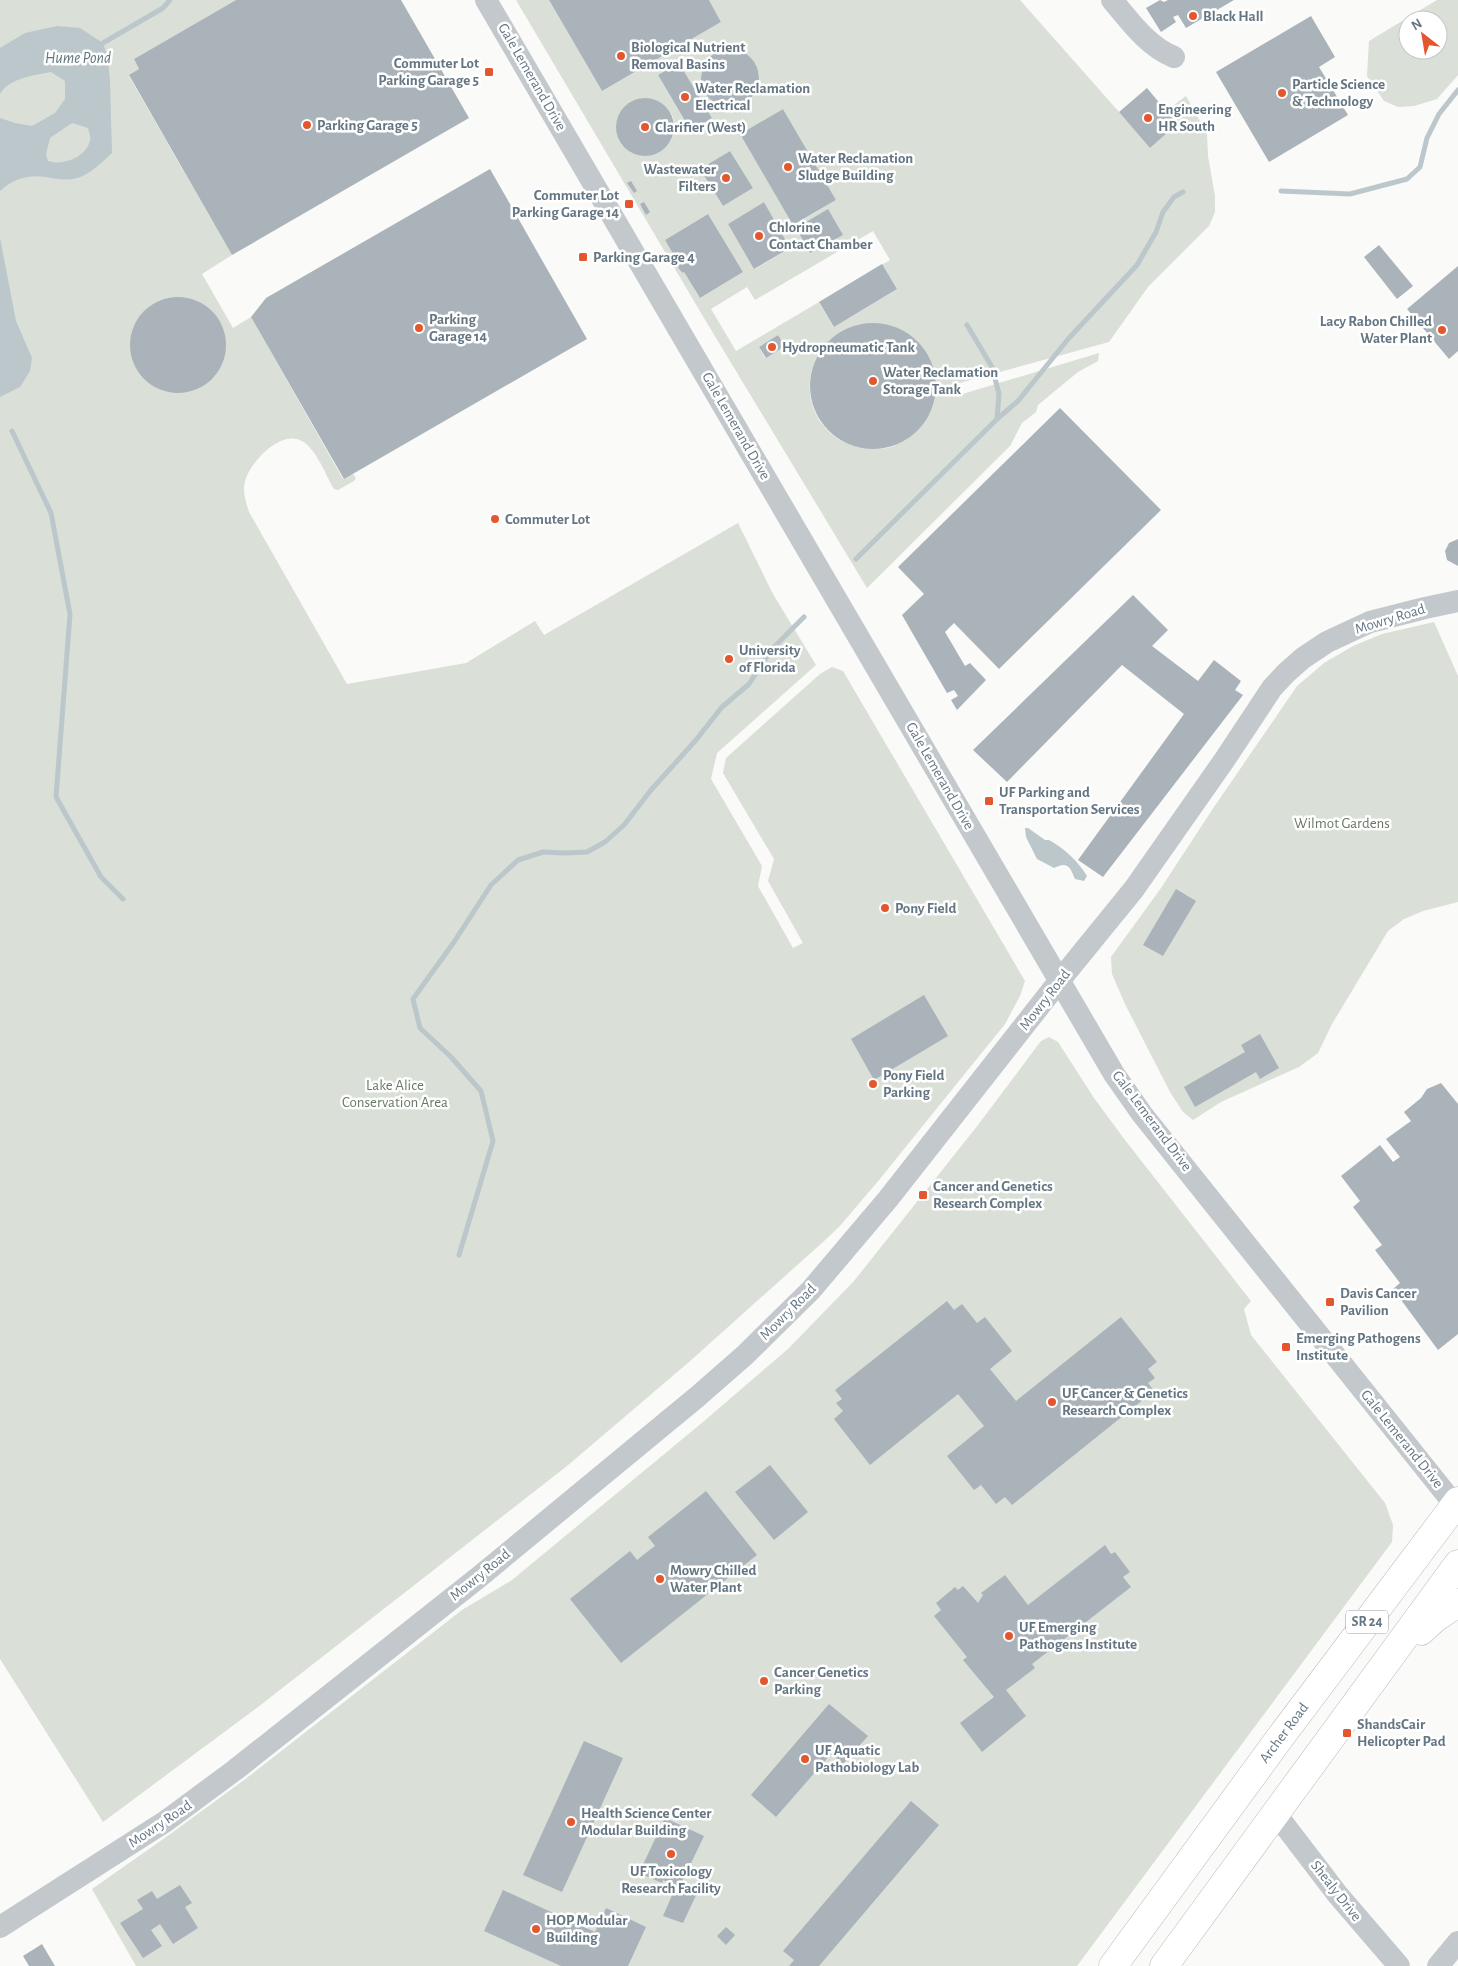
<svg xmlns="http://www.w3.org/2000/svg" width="1458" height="1966" font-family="'Alegreya Sans',sans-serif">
<rect width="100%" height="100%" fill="#fafaf8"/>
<path fill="#dadfd7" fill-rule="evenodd" d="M0,0H236L134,59L139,69L129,76L232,255L202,274L233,328L251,317L343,479L353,474L356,478L354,481L338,490L334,489C325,474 317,450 302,441C280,429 250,463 245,481C242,492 246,502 249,512L347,684L466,663L535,621L544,635L738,523L773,594L816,665L717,753L711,779L762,866L758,886L793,948L803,943L768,881L774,859L723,773L726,758L820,674L832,667L843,671L1025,981L1020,996L1005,1024L879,1180L839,1227L823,1242L689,1362L567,1466L258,1707L103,1822L0,1659Z
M516,0H549L602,91L721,22L709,0H1020L1150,147L1177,124L1166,111L1186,96L1207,134L1208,156L1215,196V212L1209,226L1148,287L1109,342L956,384L959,395L1099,353L1098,361L1078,372L1038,405L1036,412L1022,423L1010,446L867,588L704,318ZM728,49C740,50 750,54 756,66C761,75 760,86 754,95C722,138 669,62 728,49ZM679,63L712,118L691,131L658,75ZM643,98C663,99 680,115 673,136C670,144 664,150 657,153C619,170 597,107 643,98ZM783,109L836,200L794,225L740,134ZM730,151L753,188L723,206L700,169ZM764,202L790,248L755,269L728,224ZM708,214L743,272L700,298L684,272L681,273L677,265L679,264L665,240ZM796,228L842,235L810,253ZM873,231L890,260L736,351L711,309L747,287L755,300ZM882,265L897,289L834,327L819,303ZM876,323C888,325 898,328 908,334C932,349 944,387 930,412C919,431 901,449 877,449C792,450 783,331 876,323ZM778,335L785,346L765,358L759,347Z
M1437,0H1458V75L1437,99L1414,106L1398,107L1384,101L1367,76L1369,41ZM1408,20H1438V50H1408Z
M1434,622L1458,676V902L1423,911L1404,919L1388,931L1332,1024L1318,1053L1299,1067L1221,1102L1193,1120L1183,1112L1170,1092L1125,1004L1112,974L1111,957L1161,888L1212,810L1297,686L1324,663L1353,646L1382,634Z
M1049,1037L1058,1042L1094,1098L1125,1140L1251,1301L1244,1309L1251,1335L1385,1503L1393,1525L1392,1542L1077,1966H136L92,1889L169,1835L244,1780L462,1610L512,1580L703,1422L789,1348L854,1281L978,1125L1041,1041Z"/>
<path fill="#bbc7cb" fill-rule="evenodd" d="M57,26L80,28L103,43L108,59L110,82L112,153C102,162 91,174 77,178C66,181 57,179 46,177C29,174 12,179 0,191V118L15,123L32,126L55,113L65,99V81L51,72C35,75 9,78 0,94V48L25,33ZM72,123L88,128C89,132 91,136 90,140C87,157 63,166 48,161L46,154L50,138Z
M0,238L16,321L32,358L30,371L20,387L0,397Z
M1028,828L1045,840H1049C1064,848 1078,861 1087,876L1084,881L1075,879C1070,867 1068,861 1054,868L1037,859L1026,837L1025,828Z"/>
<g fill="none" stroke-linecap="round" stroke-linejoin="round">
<path stroke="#bbc7cb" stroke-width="5" d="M103,43L163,8L170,0
M1281,191L1350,194L1407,179L1420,167L1427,138L1439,114L1458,90
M967,325L992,367L999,394L997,419
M12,431L51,513L70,614L56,797L101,877L123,899
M856,559L997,419L1018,401L1069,338L1137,265L1156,232L1163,212L1174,197L1183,192
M459,1255L493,1141L481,1091L451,1057L420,1028L413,999L454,942L491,885L518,860L543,852L565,853L587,852L605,842L624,825L651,790L696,740L722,707L749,684L772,649L804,617"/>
</g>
<path fill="#aab3b9" d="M236,0H401L469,118L232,255L129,75L139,69L134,59Z
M549,0H709L721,22L602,91Z
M1160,0L1164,2L1168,0H1234L1186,28L1178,15L1173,17L1176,22L1161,32L1146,8Z
M1311,16L1335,57L1319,67L1348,115L1269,162L1216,72Z
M701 78a29 29 0 1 1 58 0a29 29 0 1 1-58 0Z
M679,63L712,118L691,131L658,75Z
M1147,88L1177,124L1150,148L1119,112Z
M616 127a29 29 0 1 1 58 0a29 29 0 1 1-58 0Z
M783,109L836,200L793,225L740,134Z
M730,151L753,188L723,206L700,169Z
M490,169L587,339L344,479L251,317L266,298Z
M631,181L637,191L634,193L627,183Z
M644,202L650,212L646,215L640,204Z
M764,202L790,248L754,269L728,224Z
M828,209L843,235L810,253L796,228Z
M708,214L743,272L700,298L684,272L682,273L679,269L677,265L679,264L665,240Z
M1379,245L1413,286L1397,299L1364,257Z
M882,264L897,289L834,327L819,302Z
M1458,266V351L1449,359L1407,309Z
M130 345a48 48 0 1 1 96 0a48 48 0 1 1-96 0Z
M810 386a63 63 0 1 1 126 0a63 63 0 1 1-126 0Z
M778,335L785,346L766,358L759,347Z
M1060,408L1161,510L999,669L954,623L945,632L965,666L970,663L986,680L957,710L951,700L958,696L954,690L947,693L902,615L924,594L898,567Z
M1458,539V566L1447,560L1445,551L1449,543Z
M1133,595L1168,630L1152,646L1198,681L1214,660L1241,681L1235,690L1243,695L1103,877L1078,860L1184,714L1122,665L1007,782L973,750Z
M1176,889L1196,901L1163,956L1143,945Z
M924,995L948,1036L874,1080L851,1039Z
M1260,1034L1279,1068L1260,1079L1256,1072L1195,1107L1184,1087L1245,1052L1241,1045Z
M1441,1083L1458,1104V1334L1438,1350L1393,1289L1400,1283L1375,1250L1382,1245L1353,1207L1360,1201L1341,1176L1380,1145L1393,1162L1400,1157L1386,1139L1411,1121L1404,1112L1421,1098L1427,1089Z
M947,1301L954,1310L962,1304L977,1323L985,1317L1012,1351L990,1369L1016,1401L1121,1317L1157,1362L1148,1369L1155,1378L1148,1383L1154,1391L1012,1505L1005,1497L996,1504L981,1485L974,1490L947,1456L984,1426L958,1394L870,1465L834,1419L843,1411L836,1403L842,1399L835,1390Z
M770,1465L808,1512L774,1540L735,1492Z
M706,1491L757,1555L621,1663L570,1599L630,1551L637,1560L647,1552L655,1546L648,1537Z
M1105,1545L1111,1554L1115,1552L1130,1572L1123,1577L1131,1587L1032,1664L1035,1668L1006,1690L1026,1716L982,1752L960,1723L994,1697L963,1660L967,1657L934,1616L941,1610L936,1603L955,1587L958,1590L963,1586L978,1603L983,1595L981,1593L1005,1575L1028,1605Z
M829,1704L868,1736L843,1764L831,1754L776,1817L751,1795Z
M584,1741L623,1758L562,1892L523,1875Z
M911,1801L939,1825L819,1966H789L794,1960L783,1951Z
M665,1818L704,1836L682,1882L699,1889L683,1923L663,1916L676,1886L663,1880L662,1883L639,1873Z
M180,1885L192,1903L185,1907L198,1928L173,1944L160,1924L151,1930L162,1946L143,1958L120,1923L143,1909L137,1900L152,1891L157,1899Z
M503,1890L595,1932L606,1908L646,1927L628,1966H561L484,1931Z
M726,1927L735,1935L726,1945L717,1936Z
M42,1944L55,1966H29L23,1956Z"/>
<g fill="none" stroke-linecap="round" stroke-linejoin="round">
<g stroke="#b5babe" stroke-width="29">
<path id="major" d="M1421,1631L1435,1618L1458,1603
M1113,1966L1279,1739L1458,1501
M1164,1966L1458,1564"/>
</g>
<path stroke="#c3c8cc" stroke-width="22" d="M486,0L1114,1074L1142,1114L1458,1509
M1112,0C1130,21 1147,46 1174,57
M1276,1814L1338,1895L1399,1966
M0,1927L166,1821L235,1770L479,1577L697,1397L745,1355L811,1290L888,1199L1060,980L1134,889L1223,762L1272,688L1286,673L1303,658L1327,642L1370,622L1425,608L1458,601
M1438,1966L1458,1942"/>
<use href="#major" stroke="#fff" stroke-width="28"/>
</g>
<g fill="#e4572e" stroke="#fff" stroke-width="2">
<circle cx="1193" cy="16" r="5"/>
<circle cx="621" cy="56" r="5"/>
<rect x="484" y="67" width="10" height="10" rx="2.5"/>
<circle cx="1282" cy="93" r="5"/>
<circle cx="685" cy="97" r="5"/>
<circle cx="1148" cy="118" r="5"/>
<circle cx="307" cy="125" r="5"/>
<circle cx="645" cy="127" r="5"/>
<circle cx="788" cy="167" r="5"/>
<circle cx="726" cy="178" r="5"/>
<rect x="624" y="199" width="10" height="10" rx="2.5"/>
<circle cx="759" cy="236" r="5"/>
<rect x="578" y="252" width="10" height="10" rx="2.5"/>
<circle cx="419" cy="328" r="5"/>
<circle cx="1442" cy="330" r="5"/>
<circle cx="772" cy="347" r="5"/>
<circle cx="873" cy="381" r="5"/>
<circle cx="495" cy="519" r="5"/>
<circle cx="729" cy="659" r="5"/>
<rect x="984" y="796" width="10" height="10" rx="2.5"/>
<circle cx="885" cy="908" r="5"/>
<circle cx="873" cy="1084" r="5"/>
<rect x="918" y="1190" width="10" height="10" rx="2.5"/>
<rect x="1325" y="1297" width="10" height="10" rx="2.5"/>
<rect x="1281" y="1342" width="10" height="10" rx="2.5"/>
<circle cx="1052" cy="1402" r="5"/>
<circle cx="660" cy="1579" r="5"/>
<circle cx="1009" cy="1636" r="5"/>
<circle cx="764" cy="1681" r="5"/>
<rect x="1342" y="1728" width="10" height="10" rx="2.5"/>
<circle cx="805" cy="1759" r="5"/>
<circle cx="571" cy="1822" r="5"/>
<circle cx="671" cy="1854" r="5"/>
<circle cx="536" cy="1929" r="5"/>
</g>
<g text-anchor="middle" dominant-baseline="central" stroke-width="5" stroke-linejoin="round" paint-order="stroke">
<rect fill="#fff" stroke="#939fa8" stroke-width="1" x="1346" y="1610.5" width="42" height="23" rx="4"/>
<g font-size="14" font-weight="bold" fill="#657683">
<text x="1367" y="1622">SR 24</text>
</g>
<g font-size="15" font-weight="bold" fill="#657683" stroke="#fff" text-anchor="start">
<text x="1203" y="16">Black Hall</text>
<text x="631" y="47">Biological Nutrient<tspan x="631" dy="17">Removal Basins</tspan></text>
<text x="479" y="63" text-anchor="end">Commuter Lot<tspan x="479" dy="17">Parking Garage 5</tspan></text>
<text x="1292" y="84">Particle Science<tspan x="1292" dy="17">&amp; Technology</tspan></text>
<text x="695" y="88">Water Reclamation<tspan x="695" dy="17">Electrical</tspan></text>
<text x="1158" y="109">Engineering<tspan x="1158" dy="17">HR South</tspan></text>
<text x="317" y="125">Parking Garage 5</text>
<text x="655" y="127">Clarifier (West)</text>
<text x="798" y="158">Water Reclamation<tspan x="798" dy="17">Sludge Building</tspan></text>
<text x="716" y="169" text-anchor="end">Wastewater<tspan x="716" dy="17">Filters</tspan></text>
<text x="619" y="195" text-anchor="end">Commuter Lot<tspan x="619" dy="17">Parking Garage 14</tspan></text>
<text x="769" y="227">Chlorine<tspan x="769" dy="17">Contact Chamber</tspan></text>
<text x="593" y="257">Parking Garage 4</text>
<text x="429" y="319">Parking<tspan x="429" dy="17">Garage 14</tspan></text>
<text x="1432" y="321" text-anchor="end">Lacy Rabon Chilled<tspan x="1432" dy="17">Water Plant</tspan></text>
<text x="782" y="347">Hydropneumatic Tank</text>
<text x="883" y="372">Water Reclamation<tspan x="883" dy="17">Storage Tank</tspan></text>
<text x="505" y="519">Commuter Lot</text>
<text x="739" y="650">University<tspan x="739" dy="17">of Florida</tspan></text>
<text x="999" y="792">UF Parking and<tspan x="999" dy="17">Transportation Services</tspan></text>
<text x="895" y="908">Pony Field</text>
<text x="883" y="1075">Pony Field<tspan x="883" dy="17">Parking</tspan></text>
<text x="933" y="1186">Cancer and Genetics<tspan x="933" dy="17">Research Complex</tspan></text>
<text x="1340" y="1293">Davis Cancer<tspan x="1340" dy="17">Pavilion</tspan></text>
<text x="1296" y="1338">Emerging Pathogens<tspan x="1296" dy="17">Institute</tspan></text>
<text x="1062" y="1393">UF Cancer &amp; Genetics<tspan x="1062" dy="17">Research Complex</tspan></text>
<text x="670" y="1570">Mowry Chilled<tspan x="670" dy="17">Water Plant</tspan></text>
<text x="1019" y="1627">UF Emerging<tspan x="1019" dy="17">Pathogens Institute</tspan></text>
<text x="774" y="1672">Cancer Genetics<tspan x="774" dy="17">Parking</tspan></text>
<text x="1357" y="1724">ShandsCair<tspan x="1357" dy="17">Helicopter Pad</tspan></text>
<text x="815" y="1750">UF Aquatic<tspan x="815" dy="17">Pathobiology Lab</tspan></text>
<text x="581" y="1813">Health Science Center<tspan x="581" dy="17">Modular Building</tspan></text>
<text x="671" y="1871" text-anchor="middle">UF Toxicology<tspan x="671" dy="17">Research Facility</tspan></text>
<text x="546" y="1920">HOP Modular<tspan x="546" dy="17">Building</tspan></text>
</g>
<g font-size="15" fill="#657683" stroke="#fff">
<text transform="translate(532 77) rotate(60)">Gale Lemerand Drive</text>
<text transform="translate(736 426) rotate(60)">Gale Lemerand Drive</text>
<text transform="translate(1390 619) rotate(-17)">Mowry Road</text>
<text transform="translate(940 776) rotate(60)">Gale Lemerand Drive</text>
<text transform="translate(1045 1000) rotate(-52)">Mowry Road</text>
<text transform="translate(1152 1121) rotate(53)">Gale Lemerand Drive</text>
<text transform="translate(788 1312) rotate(-45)">Mowry Road</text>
<text transform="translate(1402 1439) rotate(51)">Gale Lemerand Drive</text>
<text transform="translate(480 1575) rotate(-39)">Mowry Road</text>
<text transform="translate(1284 1733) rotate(-53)">Archer Road</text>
<text transform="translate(160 1824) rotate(-34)">Mowry Road</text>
<text transform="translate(1336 1891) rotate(52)">Shealy Drive</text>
</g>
<g font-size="15" fill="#687a64" stroke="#fff">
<text x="1342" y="823">Wilmot Gardens</text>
<text x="395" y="1085">Lake Alice<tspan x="395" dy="17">Conservation Area</tspan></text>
</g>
<g font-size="16" font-style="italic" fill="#60757c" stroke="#fff">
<text x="78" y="58">Hume Pond</text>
</g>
</g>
<g transform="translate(1423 35) rotate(329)"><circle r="24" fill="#ffffff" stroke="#c1c8cd"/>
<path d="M0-4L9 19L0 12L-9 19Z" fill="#e4572e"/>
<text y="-8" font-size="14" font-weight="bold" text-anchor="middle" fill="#657683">N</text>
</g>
</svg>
